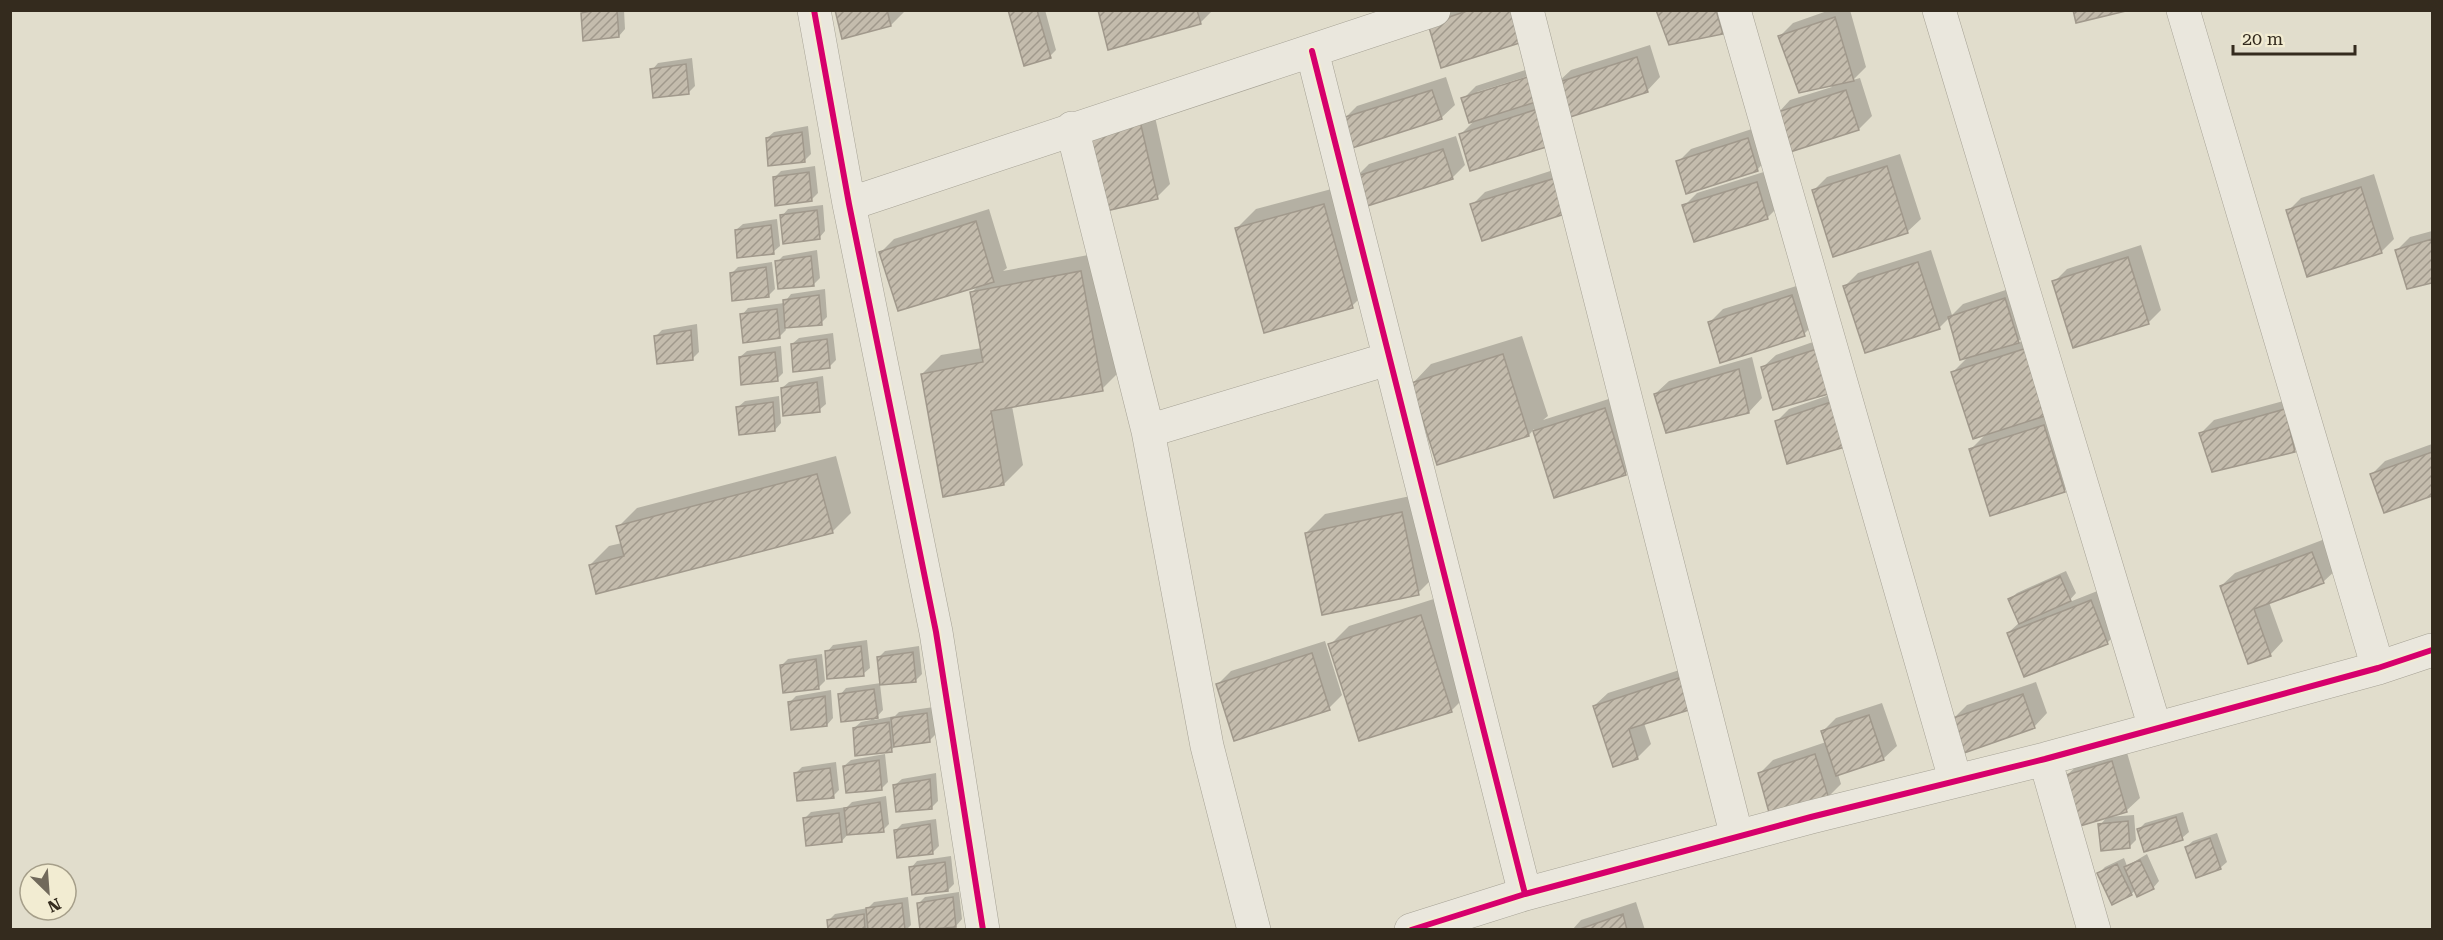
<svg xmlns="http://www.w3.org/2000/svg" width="2443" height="940" font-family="'Roboto Serif',serif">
<defs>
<pattern id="building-hatch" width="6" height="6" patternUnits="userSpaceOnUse" patternTransform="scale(1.5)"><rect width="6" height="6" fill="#c4bcad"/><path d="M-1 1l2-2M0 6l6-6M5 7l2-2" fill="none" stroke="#a0998c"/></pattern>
</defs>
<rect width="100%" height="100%" fill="#e1ddcc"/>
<path fill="#0003" fill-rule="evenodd" d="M585,10H624L625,29L619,36L582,13Z
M836,10H903L904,12L891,25Z
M1009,10H1045L1056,50L1050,56Z
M1099,10H1213L1200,23Z
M1445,10H1533L1442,66Z
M1658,10H1733L1735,19L1722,32Z
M1830,10H1850L1866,67L1853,80L1860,78L1872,116L1859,129L1788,152L1777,114L1790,100L1832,87L1780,36L1793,23Z
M1650,45L1660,77L1647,91L1557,83L1571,70Z
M692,58L695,86L689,92L652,70L658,63Z
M1544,64L1568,129L1461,134L1475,120L1463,99L1476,86ZM1538,73L1539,75L1477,95V92Z
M1446,77L1455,105L1441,118L1344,119L1357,106Z
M1153,108L1170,184L1157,197L1103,120Z
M808,126L811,154L804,161L767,138L774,132Z
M1761,126L1770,156L1757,170L1678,162L1691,149Z
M1456,136L1465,165L1452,178L1356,177L1369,164Z
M1900,154L1921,219L1907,232L1814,190L1827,177Z
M1572,164L1583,198L1472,205L1485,192Z
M815,166L818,193L811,200L774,178L781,171Z
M1770,170L1781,204L1767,218L1684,206L1697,193Z
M2374,174L2394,239L2381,252L2288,211L2301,198Z
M1343,186L1371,287L1352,306L1237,228L1256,209Z
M823,205L825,231L819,238L782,216L788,209Z
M989,209L1007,268L1003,271L1099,253L1121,370L1102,389L1012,406L1023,465L1004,484L922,374L941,355L982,348L972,292L979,285L881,252L894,239Z
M777,219L780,246L773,252L736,230L743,224Z
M2432,231V281L2408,287L2397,250L2410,237Z
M2141,245L2161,310L2148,323L2054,282L2067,269Z
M817,250L820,278L814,284L777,262L783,256Z
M1931,250L1952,315L1963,304L2018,286L2031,328L2017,343L2040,335L2060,401L2044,417L2057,413L2078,477L2064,491L1970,450L1987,433L1953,372L1969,356L1950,317L1939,328L1845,286L1858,273Z
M772,262L775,289L768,296L732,273L738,267Z
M1806,283L1817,321L1804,334L1709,323L1723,309Z
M825,289L827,317L821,323L785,327L786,330L779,337L742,315L748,308L784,303L791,294Z
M697,324L699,352L693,358L656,336L662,330Z
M833,333L836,360L829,367L792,344L799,338Z
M1522,336L1548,416L1543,420L1618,396L1638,461L1625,474L1555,496L1534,429L1529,435L1438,463L1413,383L1431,364Z
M1830,336L1845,378L1762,368L1776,355Z
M781,346L783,373L777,379L740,357L747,351Z
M1752,357L1762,398L1749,412L1655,394L1669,381Z
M823,376L826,404L819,410L782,388L789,382Z
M1844,390L1858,433L1776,422L1789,409Z
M779,396L781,423L775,430L738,407L745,401Z
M2298,397L2308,438L2294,451L2201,433L2214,420Z
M2432,444V495L2385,511L2372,474L2385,461Z
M836,456L851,513L832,532L590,565L609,546L622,543L618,527L637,508Z
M1420,494L1437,574L1418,593L1306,533L1325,514Z
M2325,539L2337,569L2323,582L2269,602L2283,641L2270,655L2221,586L2235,573Z
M2066,571L2076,593L2067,603L2105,588L2121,629L2107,643L2008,633L2020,622L2010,599L2017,593Z
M1440,597L1470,692L1451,711L1330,645L1349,626Z
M867,640L870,668L863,674L827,652L833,645Z
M1325,641L1342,695L1329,708L1217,685L1231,671Z
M919,646L922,674L916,680L880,684L883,710L874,720L895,716L899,712L934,707L936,734L929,741L897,745L891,750L854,728L861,722L871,720V717L840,695L846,688L881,683L879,657L885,651Z
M822,654L825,681L818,688L781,666L788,659Z
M1695,665L1644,723L1651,744L1637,758L1594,706L1608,693Z
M2036,682L2047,713L2034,727L1954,718L1967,705Z
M831,690L833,718L827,725L790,702L796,696Z
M1882,703L1897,746L1883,759L1838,774L1841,784L1828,797L1760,773L1773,760L1826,742L1823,731L1836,718Z
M2126,749L2140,798L2126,811L2067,775L2081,762Z
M885,754L888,782L882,788L844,766L851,760Z
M836,762L839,790L833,796L795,774L802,767Z
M936,773L938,801L932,807L895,785L902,779Z
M886,796L889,824L883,830L848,834L842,841L805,818L811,812L847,807L852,802Z
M2183,812L2189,832L2182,838L2138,830L2145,823Z
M2134,815L2136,840L2130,846L2100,825L2107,817Z
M936,819L939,846L932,853L896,830L902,824Z
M2217,833L2227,862L2220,868L2186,847L2193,841Z
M2147,854L2159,881L2153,888L2136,890L2131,894L2099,873L2105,867L2124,858L2127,866Z
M951,856L954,884L948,890L911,868L917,861Z
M959,892L962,919L956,926L918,904L925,897Z
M908,897L911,925L906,930H830L829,920L835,914L868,908L874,902Z
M1636,902L1645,930H1572L1581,920Z"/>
<path fill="url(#building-hatch)" stroke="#a1998c" stroke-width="1.5" d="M596,10H617L619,37L583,41L581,13Z
M835,10H887L891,26L842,39Z
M1008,10H1037L1051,58L1024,66Z
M1098,10H1197L1201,24L1108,50Z
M1470,10H1516L1526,41L1441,68L1428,24Z
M1656,10H1716L1723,34L1669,45Z
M2073,10H2130L2076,23Z
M1835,17L1854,81L1799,93L1778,36Z
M1637,57L1648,92L1567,118L1556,83Z
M686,64L689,94L653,98L650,69Z
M1531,76L1539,101L1469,123L1461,98Z
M1432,90L1442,119L1352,148L1342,118Z
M1846,90L1859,130L1787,153L1775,113Z
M1544,107L1556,144L1470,171L1459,134Z
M1140,121L1158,199L1106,211L1088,133Z
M802,132L805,162L768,166L766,138Z
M1748,138L1758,171L1686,194L1676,161Z
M1443,149L1453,179L1364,207L1354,177Z
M1887,166L1908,233L1833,257L1812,190Z
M809,172L812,201L775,206L773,177Z
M1559,177L1571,212L1482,241L1470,204Z
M1757,182L1768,219L1694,242L1682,205Z
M2361,187L2382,253L2307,277L2286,210Z
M1324,204L1353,308L1264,333L1235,228Z
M817,210L820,239L783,244L780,215Z
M976,221L994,282L898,311L879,252Z
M771,225L774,254L737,258L735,230Z
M2432,239V283L2407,289L2395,250Z
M811,256L814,286L778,289L775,261Z
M2128,257L2149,324L2073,348L2052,281Z
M1918,262L1940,329L1865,353L1843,286Z
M766,267L769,297L732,301L730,273Z
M1081,271L1103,391L991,411L1004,485L943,497L921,374L983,362L970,292Z
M819,295L822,325L785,328L783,300Z
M1792,295L1805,336L1720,363L1708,322Z
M2005,298L2019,343L1960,360L1948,317Z
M777,309L780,338L743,343L740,314Z
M691,330L693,360L657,364L654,336Z
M827,339L830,368L793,372L791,344Z
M2027,348L2048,415L1973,439L1951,372Z
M1817,349L1832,393L1773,410L1761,367Z
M775,352L778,381L741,385L739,357Z
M1503,354L1529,436L1437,465L1411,383Z
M1739,369L1749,413L1666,433L1654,394Z
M817,382L820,412L783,416L781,388Z
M773,402L775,431L739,435L736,407Z
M1831,402L1845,447L1787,464L1775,421Z
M1605,408L1626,475L1554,498L1533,431Z
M2285,409L2295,452L2212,472L2199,433Z
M2044,425L2065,492L1990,516L1969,449Z
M2432,452V496L2384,513L2370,474Z
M817,474L833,533L596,594L589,565L624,556L616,526Z
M1402,512L1419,595L1322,615L1305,533Z
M2312,552L2324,583L2254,609L2271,656L2248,664L2220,586Z
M2060,576L2071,601L2019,624L2008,599Z
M2091,600L2108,644L2024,677L2007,633Z
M1421,615L1452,712L1359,741L1328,644Z
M861,646L864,676L827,679L825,651Z
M913,652L916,682L880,685L877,657Z
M1312,653L1330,710L1234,741L1216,684Z
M816,659L819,689L783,693L780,665Z
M1682,677L1692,709L1629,729L1638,759L1613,767L1593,706Z
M874,689L878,718L841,722L838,694Z
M2023,694L2035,728L1964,753L1953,718Z
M825,696L827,726L791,730L788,702Z
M927,713L930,742L894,747L891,718Z
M1869,715L1884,760L1836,776L1821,731Z
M889,722L892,752L855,756L853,728Z
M1815,754L1829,799L1770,816L1758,773Z
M879,760L882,790L846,793L843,766Z
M2112,761L2127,812L2080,826L2066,775Z
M830,768L834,798L797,801L794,773Z
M930,779L932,809L896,812L893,785Z
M880,802L884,832L847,835L844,808Z
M839,813L842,842L806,846L803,818Z
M2176,817L2183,840L2144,852L2137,829Z
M2128,821L2130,848L2101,851L2098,824Z
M930,824L933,854L897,858L894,830Z
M2210,838L2221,869L2196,878L2185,847Z
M2140,860L2154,889L2137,897L2124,867Z
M945,862L948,891L912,895L909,867Z
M2117,864L2132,895L2112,905L2097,873Z
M953,897L956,927L920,930L917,903Z
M902,903L905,930H868L866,908Z
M864,914L865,930H828L827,920Z
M1623,914L1627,930H1577Z"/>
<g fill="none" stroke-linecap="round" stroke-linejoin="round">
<g stroke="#a6a295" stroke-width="34">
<path id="minor" d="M814,10L849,204L936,632L983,930
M1527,10L1737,837
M1734,10L1955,779
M1939,10L2155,728
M2183,10L2378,668
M1312,51L1525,894
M1072,128L1148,431L1207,746L1254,930
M849,204L1434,10
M1148,431L1388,359
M2045,759L2094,930
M1411,930L1525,894L1811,817L2045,759L2378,668L2432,650"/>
</g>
<use href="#minor" stroke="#eae7dd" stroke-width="33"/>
<g stroke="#f2ecd2" stroke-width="10">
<path id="cycleway" d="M814,10L849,204L936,632L983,930
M1312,51L1525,894
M1411,930L1525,894L1811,817L2045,759L2378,668L2432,650"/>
</g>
<use href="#cycleway" stroke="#d6006c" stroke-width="6"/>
</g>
<rect width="2443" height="940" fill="none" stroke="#342b1e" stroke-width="24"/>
<g transform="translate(48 892) rotate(155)"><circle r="28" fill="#f2ecd2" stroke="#a69f8a" stroke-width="1.5"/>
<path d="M0-4.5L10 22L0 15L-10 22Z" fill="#71695b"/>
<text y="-9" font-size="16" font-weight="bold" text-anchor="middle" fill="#342b1e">N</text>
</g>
<path d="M2233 45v9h122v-9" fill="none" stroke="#342b1e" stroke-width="3"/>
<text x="2242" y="45" font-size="18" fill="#342b1e" stroke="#f2ecd2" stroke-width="4.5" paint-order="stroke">20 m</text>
</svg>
